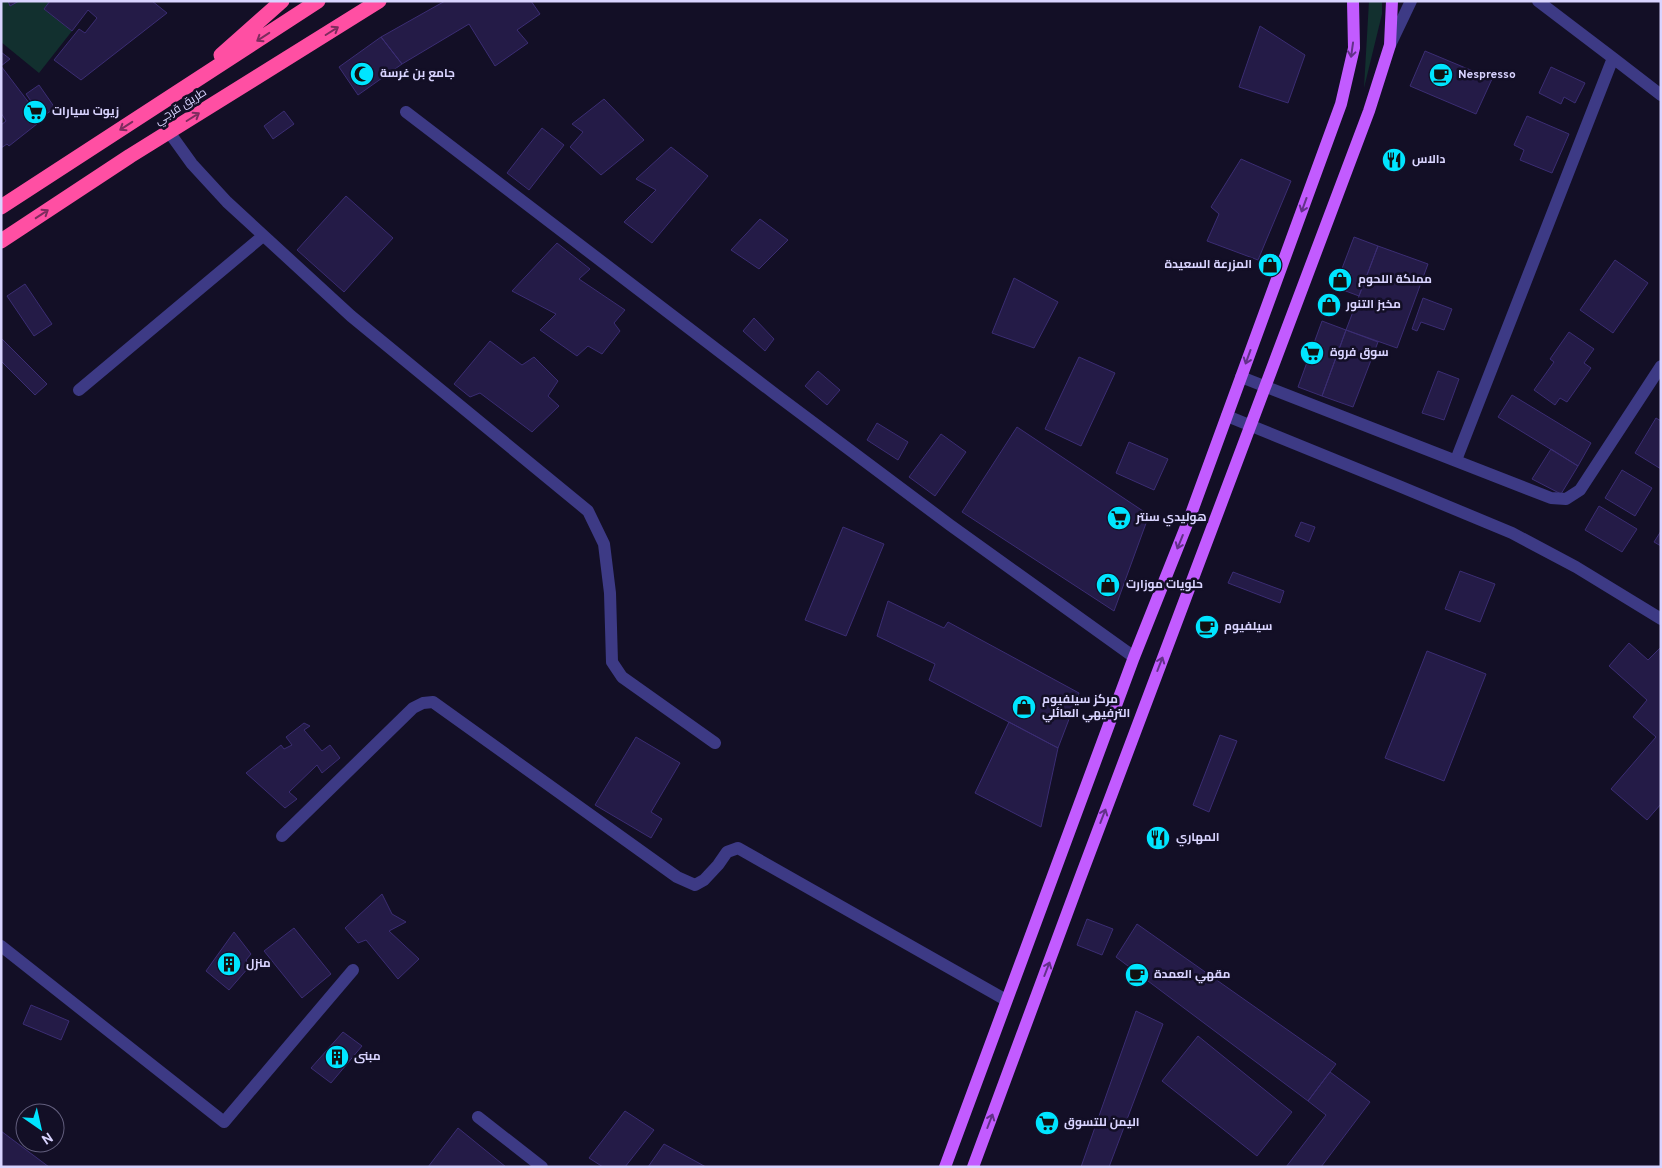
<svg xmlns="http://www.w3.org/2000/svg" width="1662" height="1168" font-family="Overpass,Cairo,sans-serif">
<rect width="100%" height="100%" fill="#130f26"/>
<path fill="#12302f" d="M1,1H50L44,9L72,31L39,73L1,42Z
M1369,1H1382V14L1364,88Z"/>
<path fill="#241b47" stroke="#3b2d73" d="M8,1H19L10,6Z
M50,1H152L167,13L81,80L54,60L79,29L85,33L97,18L88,10L72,31L44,9Z
M445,1H531L540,14L517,30L528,43L495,66L469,24L402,64L381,37Z
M1260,26L1305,55L1288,103L1239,87Z
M381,37L402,64L358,95L339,67Z
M1425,51L1492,79L1476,114L1410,86Z
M1,52L10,59L1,66L42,120L9,146L7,144L1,148V125L6,121L1,113Z
M1551,67L1585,83L1575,103L1564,97L1561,104L1539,93Z
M39,85L55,108L42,117L26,94Z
M604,99L644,140L601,175L570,147L583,132L572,124Z
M284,111L294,124L273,139L264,126Z
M1527,116L1569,134L1552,173L1520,160L1524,150L1514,145Z
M542,128L564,145L529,190L507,173Z
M671,147L708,176L652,243L624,222L656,190L636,179Z
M1241,159L1291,181L1258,260L1207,241L1219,214L1211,207Z
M346,196L393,238L344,292L297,250Z
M760,219L788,240L759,269L731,250Z
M1354,237L1378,246L1359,296L1335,287Z
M557,243L590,269L579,279L625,310L614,323L620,331L602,354L588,346L577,356L540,330L556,314L512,291Z
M1378,246L1428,264L1397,348L1346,330Z
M1615,260L1648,283L1613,333L1580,310Z
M1014,278L1058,302L1034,348L992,333Z
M25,284L52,324L34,336L7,296Z
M1423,298L1452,309L1444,330L1421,322L1417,331L1412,329Z
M754,318L774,339L765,351L743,331Z
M1322,321L1346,330L1322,396L1298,387Z
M1346,330L1378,342L1353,407L1322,396Z
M1569,332L1594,349L1584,363L1591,368L1567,402L1560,398L1555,405L1534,390L1554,362L1550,359Z
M1,338L47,384L35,395L1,361Z
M490,341L522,365L534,357L558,381L548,396L559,406L532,432L480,393L470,397L454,384Z
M1079,357L1115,373L1081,446L1045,429Z
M818,371L840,390L827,405L805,386Z
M1438,371L1459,379L1444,420L1422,413Z
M1512,395L1591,443L1578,466L1498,417Z
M1656,418L1661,421V469L1635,453Z
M877,423L908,442L898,460L867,440Z
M1017,427L1149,515L1114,611L962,512Z
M941,434L966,452L935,496L909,477Z
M1129,442L1168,459L1154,490L1116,473Z
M1551,449L1578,466L1561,494L1532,479Z
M1622,470L1652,488L1635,516L1605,498Z
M1599,506L1637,529L1622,552L1585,530Z
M1301,522L1315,527L1309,542L1295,536Z
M843,527L884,544L846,636L805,620Z
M1661,531V546L1654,542Z
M1460,571L1495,584L1480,622L1445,609Z
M1233,572L1284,591L1280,603L1228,583Z
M888,601L944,628L948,622L1079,693L1058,748L929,680L935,664L877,636Z
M1629,643L1648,660L1661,647V804L1647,820L1611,789L1656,737L1633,717L1647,700L1609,666Z
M1427,651L1486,674L1444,781L1385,758Z
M1009,722L1058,748L1041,827L975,793Z
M304,723L310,726L304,730L322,751L330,745L340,758L322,773L317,765L289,792L297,799L285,808L246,773L281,745L284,749L292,745L286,737Z
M1220,735L1237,741L1209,812L1193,805Z
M636,737L680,763L651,812L662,819L651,838L595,805Z
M382,894L392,914L406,922L389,931L419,959L398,979L366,940L358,943L345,928Z
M1087,919L1113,929L1102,955L1077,945Z
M1137,924L1336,1064L1308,1101L1116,957Z
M294,928L331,974L302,998L264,951Z
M234,932L251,954L246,960L249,967L229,990L206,971Z
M31,1005L69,1021L61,1040L23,1024Z
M1136,1011L1163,1024L1109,1167H1081Z
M343,1032L362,1046L331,1083L311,1068Z
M1198,1036L1292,1112L1257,1156L1162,1081Z
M1330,1072L1370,1102L1321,1167H1286L1326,1115L1308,1101Z
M625,1111L654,1130L625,1167H603L589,1158Z
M458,1128L506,1167H428Z
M1,1131L49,1167H1Z
M664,1144L706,1167H648Z"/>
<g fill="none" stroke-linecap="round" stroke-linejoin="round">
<path stroke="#3d3a85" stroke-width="12" d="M1538,1L1613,58L1661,95
M1390,45L1411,1
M406,112L775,394L950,525L1134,657
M169,132L192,164L227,202L351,316L588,511L604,544L610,593L612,662L622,677L715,743
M1241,377L1551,498L1566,499L1580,490L1661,366
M79,390L263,236
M1227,416L1399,486L1512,533L1576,567L1661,619
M1456,460L1613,58
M282,836L413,708L423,703L433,702L677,877L695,885L704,880L718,865L727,852L738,848L1006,1000
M1,946L224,1122L353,970
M478,1117L542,1167"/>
<path stroke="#c25bff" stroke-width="12" d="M945,1167L1134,657L1191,514L1341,104L1354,48L1353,1
M973,1167L1079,881L1369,111L1390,45L1392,1"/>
<path stroke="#ff4fa3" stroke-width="15" d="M221,55L282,1
M1,207L318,1
M1,241L130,156L379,1"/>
</g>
<defs><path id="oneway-shaft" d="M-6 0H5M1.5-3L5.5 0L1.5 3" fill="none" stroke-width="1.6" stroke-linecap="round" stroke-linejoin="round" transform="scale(1.25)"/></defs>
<g stroke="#7d2c5e">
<use href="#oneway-shaft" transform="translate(332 31) rotate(-32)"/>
<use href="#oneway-shaft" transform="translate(263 37) rotate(147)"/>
<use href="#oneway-shaft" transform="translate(193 117) rotate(-32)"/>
<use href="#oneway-shaft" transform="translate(126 126) rotate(147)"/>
<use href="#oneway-shaft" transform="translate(42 214) rotate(-33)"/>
</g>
<g stroke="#623188">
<use href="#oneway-shaft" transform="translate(1352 50) rotate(98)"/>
<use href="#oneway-shaft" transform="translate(1304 205) rotate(110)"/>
<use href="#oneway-shaft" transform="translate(1248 357) rotate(110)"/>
<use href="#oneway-shaft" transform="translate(1180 542) rotate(112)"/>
<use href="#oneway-shaft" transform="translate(1160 664) rotate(-69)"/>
<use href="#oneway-shaft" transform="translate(1103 816) rotate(-69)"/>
<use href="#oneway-shaft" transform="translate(1047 969) rotate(-69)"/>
<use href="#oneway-shaft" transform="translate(990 1121) rotate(-69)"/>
</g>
<defs>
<g id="mosque-disc" transform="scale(1.25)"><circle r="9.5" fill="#00e5ff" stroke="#130f26"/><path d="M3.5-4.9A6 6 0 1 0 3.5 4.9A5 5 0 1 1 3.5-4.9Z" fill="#111"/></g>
<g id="cafe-disc" transform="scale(1.25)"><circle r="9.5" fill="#00e5ff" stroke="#130f26"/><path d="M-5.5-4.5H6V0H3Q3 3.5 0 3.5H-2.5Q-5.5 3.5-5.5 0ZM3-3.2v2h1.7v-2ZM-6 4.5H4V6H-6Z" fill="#111"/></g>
<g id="supermarket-disc" transform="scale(1.25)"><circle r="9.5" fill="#00e5ff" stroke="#130f26"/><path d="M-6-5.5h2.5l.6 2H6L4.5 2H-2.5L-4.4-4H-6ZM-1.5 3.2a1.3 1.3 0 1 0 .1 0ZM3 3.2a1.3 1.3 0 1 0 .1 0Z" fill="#111"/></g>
<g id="restaurant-disc" transform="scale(1.25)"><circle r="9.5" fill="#00e5ff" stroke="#130f26"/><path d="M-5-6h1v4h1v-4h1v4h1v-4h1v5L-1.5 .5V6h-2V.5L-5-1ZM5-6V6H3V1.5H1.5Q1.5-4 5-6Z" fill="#111"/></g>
<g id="shop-disc" transform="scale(1.25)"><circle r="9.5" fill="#00e5ff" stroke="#130f26"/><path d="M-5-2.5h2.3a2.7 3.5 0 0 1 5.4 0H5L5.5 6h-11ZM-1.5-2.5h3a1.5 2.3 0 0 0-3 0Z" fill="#111"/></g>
<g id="building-disc" transform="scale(1.25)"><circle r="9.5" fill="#00e5ff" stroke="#130f26"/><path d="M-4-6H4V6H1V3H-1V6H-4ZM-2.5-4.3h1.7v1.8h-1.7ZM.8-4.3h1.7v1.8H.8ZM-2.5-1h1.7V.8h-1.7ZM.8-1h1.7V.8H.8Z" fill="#111"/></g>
</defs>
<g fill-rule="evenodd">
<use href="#mosque-disc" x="362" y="74"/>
<use href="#cafe-disc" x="1441" y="75"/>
<use href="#supermarket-disc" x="35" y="112"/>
<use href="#restaurant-disc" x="1394" y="160"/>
<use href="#shop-disc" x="1270" y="265"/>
<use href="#shop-disc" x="1340" y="280"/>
<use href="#shop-disc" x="1329" y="305"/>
<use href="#supermarket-disc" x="1312" y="353"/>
<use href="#supermarket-disc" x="1119" y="518"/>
<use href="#shop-disc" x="1108" y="585"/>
<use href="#cafe-disc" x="1207" y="627"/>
<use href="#shop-disc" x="1024" y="707"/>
<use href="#restaurant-disc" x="1158" y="838"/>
<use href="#building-disc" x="229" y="964"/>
<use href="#cafe-disc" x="1137" y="975"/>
<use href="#building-disc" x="337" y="1057"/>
<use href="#supermarket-disc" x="1047" y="1123"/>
</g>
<g text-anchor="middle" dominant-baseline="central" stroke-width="5" stroke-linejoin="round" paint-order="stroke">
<g font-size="12" font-weight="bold" fill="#d9d4ff" stroke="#130f26" text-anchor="start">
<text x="380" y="74">جامع بن غرسة</text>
<text x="1458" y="75">Nespresso</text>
<text x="52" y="112">زيوت سيارات</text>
<text x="1412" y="160">دالاس</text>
<text x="1252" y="265" text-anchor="end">المزرعة السعيدة</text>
<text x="1358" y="280">مملكة اللحوم</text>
<text x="1346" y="305">مخبز التنور</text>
<text x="1330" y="353">سوق فروة</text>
<text x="1136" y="518">هوليدي سنتر</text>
<text x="1126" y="585">حلويات موزارت</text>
<text x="1224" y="627">سيلفيوم</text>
<text x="1042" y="700">مركز سيلفيوم<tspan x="1042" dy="14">الترفيهي العائلي</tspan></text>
<text x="1176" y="838">المهاري</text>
<text x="246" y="964">منزل</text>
<text x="1154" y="975">مقهي العمدة</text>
<text x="354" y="1057">مبنى</text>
<text x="1064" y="1123">اليمن للتسوق</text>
</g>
<g font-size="12" fill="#d9d4ff" stroke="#130f26">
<text transform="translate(181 107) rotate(-32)">طريق قرجي</text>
</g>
</g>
<rect width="1662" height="1168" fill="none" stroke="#d9d4ff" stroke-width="5"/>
<g transform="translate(40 1128) rotate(146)"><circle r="24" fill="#130f26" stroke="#625e7d"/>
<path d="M0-4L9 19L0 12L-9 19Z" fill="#00e5ff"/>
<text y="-8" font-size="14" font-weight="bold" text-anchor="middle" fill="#d9d4ff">N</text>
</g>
</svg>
